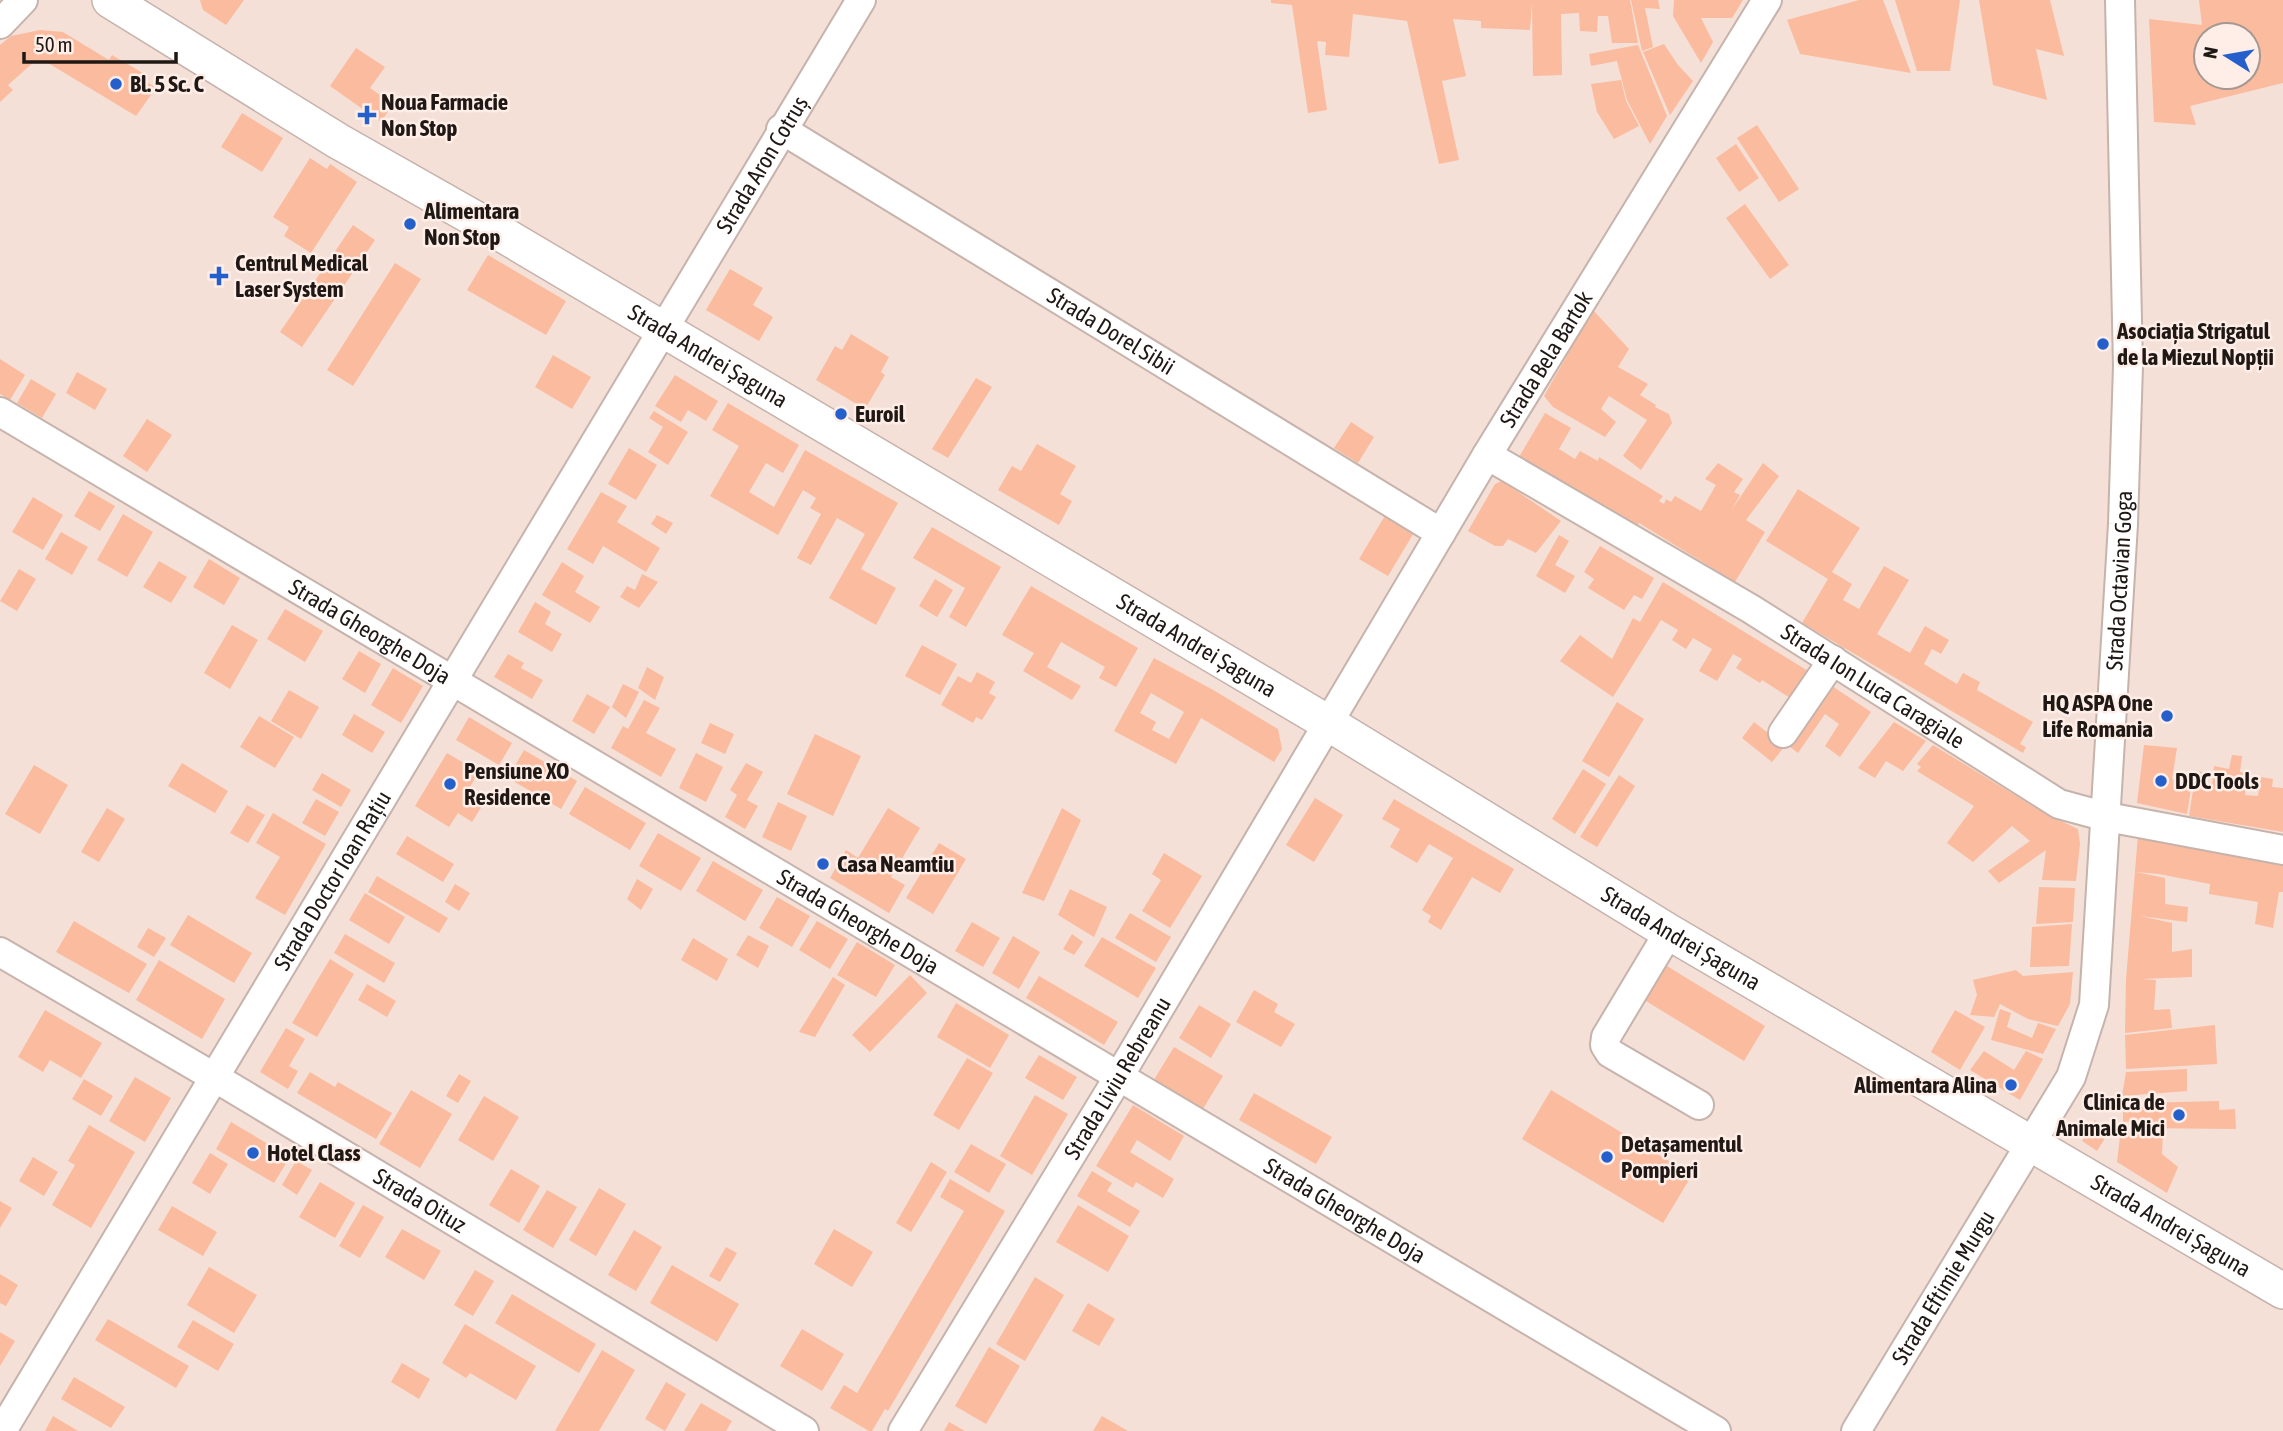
<svg xmlns="http://www.w3.org/2000/svg" width="2283" height="1431" font-family="'Asap Condensed',sans-serif">
<rect width="100%" height="100%" fill="#f4e0d7"/>
<path fill="#fbbb9e" fill-rule="evenodd" d="M200,0H244L226,25L203,10Z
M1271,0H1630L1638,43H1612L1608,16H1598L1597,32L1580,31L1579,13L1561,14L1562,75L1533,76L1532,3L1530,30L1481,28V21L1453,19L1466,76L1442,81L1459,160L1439,164L1407,21L1353,14L1349,57L1325,55L1326,42L1317,41L1327,110L1308,113L1292,5L1271,3Z
M1631,0H1658L1660,9L1645,8L1653,47L1642,51Z
M1674,0H1743L1732,18H1701L1713,42L1701,63L1673,16Z
M1859,0H1883L1911,73L1800,54L1787,20Z
M1895,0H1960L1950,71H1917Z
M1979,0H2050L2064,56L2036,49L2047,100L1993,85Z
M2199,0H2283V83L2190,106L2196,125L2154,122L2149,19L2202,25ZM2206,35H2248V77H2206Z
M40,30L63,32L109,60L112,55L148,76L145,81L156,88L136,116L48,63L35,61L8,85L13,90L0,102V45L11,36Z
M1664,44L1678,65L1693,81L1670,115L1643,52Z
M1638,45L1667,116L1650,144L1627,100L1617,61L1591,66L1589,54Z
M356,48L385,67L370,88L393,104L381,122L330,86Z
M1621,80L1626,101L1639,126L1614,139L1597,112L1591,84Z
M242,113L283,138L262,172L221,147Z
M1757,125L1799,189L1779,202L1737,138Z
M1736,144L1759,178L1739,192L1716,158Z
M310,158L327,169L330,164L357,182L311,253L284,236L289,227L273,217Z
M1745,204L1789,265L1770,279L1726,218Z
M353,225L375,240L302,347L280,332Z
M488,255L566,301L546,335L467,290Z
M395,263L421,279L353,386L327,370Z
M730,269L763,288L753,305L773,317L759,341L706,310Z
M1593,310L1629,349L1618,367L1648,384L1640,395L1656,405L1655,407L1669,414L1672,423L1641,470L1623,456L1647,420L1609,396L1601,409L1616,422L1605,437L1553,407L1544,396Z
M851,334L889,357L881,372L885,375L865,409L816,380L835,346L842,350Z
M553,355L591,377L572,409L535,387Z
M0,359L25,375L10,400L0,394Z
M77,372L107,389L95,410L66,393Z
M675,375L718,401L706,421L688,410L681,422L655,406Z
M976,378L992,387L948,458L932,449Z
M31,379L56,394L42,418L17,403Z
M728,403L799,445L783,473L766,463L749,492L774,507L805,450L898,503L861,569L896,588L876,625L829,598L865,534L837,518L811,565L797,558L821,514L810,508L816,498L803,490L778,535L710,496L739,446L712,430Z
M654,411L688,432L668,465L648,452L663,427L649,418Z
M1545,413L1571,428L1559,449L1575,459L1580,451L1598,461L1599,457L1663,496L1659,501L1664,504L1666,499L1671,502L1675,496L1701,511L1716,485L1705,479L1718,463L1743,479L1734,492L1740,495L1731,511L1763,463L1779,476L1746,520L1765,532L1735,582L1639,523L1636,526L1519,457Z
M147,419L172,435L147,472L123,456Z
M1351,422L1374,437L1358,463L1334,448Z
M1037,444L1076,466L1060,494L1072,501L1059,525L998,490L1012,466L1021,471Z
M629,448L657,465L636,500L608,484Z
M1502,481L1561,521L1536,553L1508,539L1503,546H1495L1468,531L1495,484Z
M1798,489L1860,528L1832,572L1852,584L1843,600L1859,609L1884,566L1909,580L1877,634L1910,653L1925,626L1949,640L1941,654L1932,649L1924,664L1957,684L1963,673L1980,682L1977,690L2033,722L2020,744L2026,747L2023,753L1802,623L1828,579L1766,541Z
M89,491L115,506L100,531L74,516Z
M601,492L627,506L617,522L660,548L646,572L603,546L593,564L567,549Z
M33,497L63,515L43,550L12,532Z
M123,514L153,532L127,577L97,560Z
M1386,514L1415,531L1388,576L1359,559Z
M657,515L673,523L666,534L651,524Z
M932,527L1001,567L966,627L949,617L965,588L913,558Z
M61,532L88,547L72,575L45,559Z
M1559,535L1569,541L1555,565L1575,576L1565,593L1536,576Z
M1600,546L1654,578L1642,599L1634,595L1624,610L1588,588L1594,579L1584,572Z
M209,559L240,578L224,605L193,587Z
M159,561L187,577L171,603L143,587Z
M562,562L584,576L575,592L600,607L590,623L542,595Z
M19,569L36,579L17,611L0,601Z
M642,574L658,582L639,608L620,597L627,586L635,590Z
M935,579L953,590L937,617L919,606Z
M1663,582L1813,674L1795,701L1762,680L1760,683L1736,668L1742,659L1733,654L1717,681L1699,671L1712,649L1693,638L1686,649L1672,640L1678,630L1661,620L1613,697L1560,661L1580,635L1612,659L1633,618L1640,622Z
M1031,586L1138,648L1116,687L1099,678L1105,667L1061,642L1047,667L1081,686L1072,700L1023,671L1034,653L1002,635Z
M535,602L551,612L545,624L562,634L552,652L518,632Z
M285,609L323,631L305,662L267,639Z
M232,625L258,640L230,689L204,673Z
M922,645L957,664L940,695L905,676Z
M359,651L381,664L365,693L342,679Z
M508,654L524,663L521,668L543,680L532,699L494,677Z
M1154,658L1215,691L1278,729L1282,749L1274,762L1201,718L1176,764L1114,731ZM1151,693L1184,712L1169,739L1152,730L1156,722L1140,713Z
M647,667L664,677L655,700L638,688Z
M393,668L423,686L401,723L371,705Z
M977,672L995,682L989,693L996,697L982,720L976,717L973,723L941,705L958,676L971,683Z
M1826,682L1871,712L1840,757L1825,746L1839,724L1825,714L1798,753L1785,743Z
M623,684L639,692L626,718L612,707Z
M289,690L319,707L301,739L271,721Z
M587,694L610,707L594,734L572,721Z
M644,700L660,708L646,733L676,749L661,777L611,748L623,726L628,729Z
M1617,702L1644,719L1609,777L1582,761Z
M354,714L385,732L372,753L342,735Z
M259,716L294,737L275,768L240,747Z
M469,717L512,743L499,765L456,740Z
M1754,722L1785,746L1772,762L1742,738Z
M1894,722L1926,741L1903,771L1886,761L1875,778L1858,768Z
M710,723L734,734L725,754L701,743Z
M815,734L861,756L833,816L787,794Z
M1933,745L2046,814L2078,829L2080,844L2076,881L2042,880L2046,850L1999,883L1988,871L2030,841L2012,826L1973,862L1947,843L1974,806L1917,771L1921,767L1917,764Z
M2144,745L2177,748L2172,779L2192,783L2187,814L2137,803Z
M524,750L577,781L561,809L508,778Z
M447,753L479,772L465,795L482,806L472,822L458,813L449,827L415,806Z
M696,753L723,767L706,802L679,788Z
M2232,755L2242,756L2240,772L2248,773L2245,795L2258,796L2261,777L2273,779L2272,787L2283,788V832L2189,816L2196,771L2207,773V785L2212,786L2214,766L2229,769Z
M182,763L228,791L215,813L168,786Z
M746,763L763,772L747,800L758,806L745,829L725,817L737,795L730,790Z
M34,765L68,785L40,834L5,814Z
M1583,769L1606,784L1575,834L1552,819Z
M322,773L351,790L341,807L312,790Z
M1619,775L1635,786L1597,847L1580,837Z
M585,787L646,823L630,850L569,814Z
M1315,798L1343,815L1314,862L1286,845Z
M316,799L339,812L325,836L302,823Z
M1394,799L1514,869L1500,893L1472,877L1441,930L1428,922L1431,916L1422,910L1453,858L1429,844L1417,863L1390,847L1400,829L1382,819Z
M778,802L807,816L791,851L762,837Z
M247,805L265,815L248,843L230,833Z
M107,808L125,819L99,862L81,852Z
M888,808L920,828L891,877L905,885L889,913L830,878L846,850L858,858Z
M1062,808L1081,820L1044,901L1022,893Z
M273,813L326,844L285,915L255,898L280,857L256,843Z
M658,833L701,858L681,891L639,866Z
M2138,835L2283,866V892H2279L2273,928L2255,924L2258,902L2209,894L2210,884L2159,874L2136,872L2165,878V904L2188,907L2187,922L2140,916L2172,923V952L2192,949V977L2141,979L2156,980L2154,1010L2170,1009L2172,1028L2125,1033L2126,979Z
M407,836L454,864L443,882L396,854Z
M939,843L966,859L933,914L906,898Z
M1164,853L1202,876L1170,928L1142,911L1161,880L1152,874Z
M713,861L763,890L745,921L696,891Z
M377,876L448,918L439,933L368,892Z
M637,879L653,889L641,910L627,899Z
M455,884L470,893L459,911L445,902Z
M2039,887L2075,888L2073,922L2036,924Z
M1070,889L1107,907L1094,937L1058,915Z
M365,893L405,917L389,944L349,920Z
M777,897L810,916L792,947L759,928Z
M1130,913L1171,937L1156,962L1115,938Z
M188,915L252,953L234,983L170,945Z
M74,921L147,964L129,993L56,952Z
M817,921L848,939L830,969L799,950Z
M972,922L1000,938L983,967L955,951Z
M2072,924L2069,966L2030,967L2032,927Z
M148,928L166,938L154,957L137,947Z
M345,934L395,963L384,983L334,953Z
M1072,934L1083,942L1074,955L1063,949Z
M748,935L769,946L758,968L736,955Z
M1013,936L1040,952L1019,989L992,973Z
M1102,937L1156,968L1138,998L1084,966Z
M693,938L728,959L717,981L681,960Z
M857,942L895,965L876,997L837,975Z
M330,959L354,974L317,1037L292,1023Z
M159,960L225,999L202,1039L136,1000Z
M1662,963L1765,1026L1744,1061L1641,998Z
M2016,970L2023,976L2073,972L2070,1004L2058,1026L2028,1019L2000,1004L1994,1017L1970,1015L1977,995L1973,980Z
M910,975L927,993L870,1052L852,1035Z
M1039,976L1118,1022L1104,1045L1026,998Z
M833,977L845,985L815,1037L799,1032Z
M367,984L396,1001L387,1017L358,1000Z
M1254,990L1278,1004L1274,1012L1295,1024L1281,1047L1236,1022Z
M956,1003L1009,1035L990,1068L937,1037Z
M1199,1005L1231,1024L1211,1058L1179,1038Z
M2000,1009L2011,1013L2007,1027L2032,1038L2038,1023L2056,1029L2043,1054L1991,1040Z
M45,1010L102,1043L81,1078L50,1060L43,1072L18,1057Z
M1955,1010L1985,1027L1960,1070L1931,1052Z
M2215,1025L2217,1064L2126,1069L2125,1035Z
M286,1028L305,1039L289,1066L298,1071L288,1089L260,1072Z
M1174,1047L1223,1076L1201,1112L1152,1083Z
M1984,1051L2014,1070L2026,1051L2043,1059L2020,1100L1970,1070Z
M1039,1055L1077,1077L1063,1100L1025,1078Z
M967,1058L993,1073L959,1130L933,1115Z
M2187,1069V1091L2122,1096L2126,1072Z
M310,1072L335,1087L338,1082L392,1113L376,1139L297,1093Z
M459,1074L471,1081L458,1103L446,1096Z
M135,1077L171,1098L145,1142L109,1121Z
M84,1079L113,1096L101,1116L72,1099Z
M411,1090L452,1114L420,1168L379,1144Z
M1551,1090L1692,1175L1663,1223L1522,1139Z
M1254,1093L1332,1137L1316,1164L1239,1120Z
M1035,1095L1068,1114L1032,1175L1000,1156Z
M484,1096L519,1117L493,1161L458,1140Z
M2219,1101V1110L2235,1109L2236,1129L2138,1128V1121L2123,1122V1110L2139,1108V1103Z
M1133,1105L1184,1136L1170,1161L1137,1140L1130,1152L1174,1179L1163,1198L1136,1182L1133,1188L1096,1166Z
M2095,1120L2110,1130L2097,1151L2082,1141Z
M231,1122L290,1157L274,1183L216,1149Z
M89,1125L135,1152L91,1228L52,1205L75,1165L68,1161Z
M2121,1128L2163,1132L2162,1154L2178,1167L2167,1193L2117,1162Z
M971,1144L1006,1164L989,1193L954,1172Z
M210,1153L228,1164L210,1194L192,1183Z
M33,1157L58,1172L44,1196L19,1181Z
M296,1161L312,1170L297,1195L282,1185Z
M931,1162L947,1172L911,1232L896,1223Z
M511,1169L540,1186L519,1223L489,1205Z
M1092,1171L1112,1183L1107,1191L1140,1211L1130,1227L1077,1196Z
M950,1179L1005,1211L888,1411L885,1409L872,1431H869L830,1408L844,1385L857,1393L964,1211L940,1197Z
M320,1182L355,1203L335,1238L299,1217Z
M599,1188L626,1204L596,1256L569,1240Z
M547,1190L577,1207L553,1248L523,1230Z
M0,1201L12,1208L0,1228Z
M363,1205L384,1217L360,1258L339,1246Z
M1078,1205L1129,1236L1108,1272L1056,1242Z
M172,1206L217,1232L203,1256L158,1230Z
M402,1229L441,1251L424,1280L385,1257Z
M834,1229L873,1252L852,1287L814,1264Z
M634,1230L662,1247L636,1291L608,1275Z
M726,1247L737,1253L720,1282L709,1276Z
M672,1265L739,1304L717,1342L650,1303Z
M209,1267L257,1295L234,1333L187,1305Z
M475,1270L494,1281L473,1316L454,1305Z
M0,1274L18,1285L6,1306L0,1303Z
M1035,1277L1064,1295L1025,1361L996,1344Z
M512,1294L596,1344L579,1373L495,1323Z
M1088,1303L1115,1319L1099,1346L1072,1331Z
M108,1319L189,1366L176,1388L95,1340Z
M193,1320L234,1344L218,1371L177,1347Z
M465,1324L536,1366L516,1400L470,1373L466,1378L442,1363Z
M802,1329L844,1354L822,1391L780,1366Z
M0,1332L15,1341L0,1366Z
M989,1347L1020,1366L986,1424L955,1406Z
M602,1350L635,1370L599,1431H555Z
M402,1363L430,1379L419,1399L391,1382Z
M74,1377L125,1407L111,1428L61,1399Z
M666,1382L686,1394L665,1431L645,1419Z
M701,1403L732,1421L726,1431H684Z
M53,1416L78,1431H45Z
M1102,1416L1128,1431H1093Z
M949,1422L965,1431H944Z"/>
<g fill="none" stroke-linecap="round" stroke-linejoin="round">
<g stroke="#c6b3ab" stroke-width="32">
<g id="minor">
<path d="M0,24L23,0"/>
<path id="s1" d="M781,129L1441,533"/>
<path id="s2" d="M0,412L1716,1431"/>
<path id="s3" d="M1487,455L1751,609L2059,804L2107,817L2283,850"/>
<path d="M1783,733L1833,660"/>
<path d="M1669,932L1606,1037L1605,1045L1610,1053L1699,1105"/>
<path id="s4" d="M0,952L214,1077L804,1431"/>
<path id="s5" d="M2,1431L861,0"/>
<path id="s6" d="M903,1431L1118,1078L1487,455L1767,0"/>
<path id="s7" d="M1856,1431L2071,1077L2094,1005L2123,524L2128,366L2120,0"/>
</g>
</g>
<g stroke="#c6b3ab" stroke-width="38">
<g id="major">
<path id="s8" d="M110,0L338,141L502,234L1328,723L1669,932L2283,1291"/>
</g>
</g>
<use href="#minor" stroke="#fff" stroke-width="28"/>
<use href="#major" stroke="#fff" stroke-width="35"/>
</g>
<g fill="#255fcc" stroke="#feeee7" stroke-width="2.5">
<circle cx="116" cy="84" r="7"/>
<path d="M363.5 104.5h7v7h7v7h-7v7h-7v-7h-7v-7h7z"/>
<circle cx="410" cy="224" r="7"/>
<path d="M215.5 265.5h7v7h7v7h-7v7h-7v-7h-7v-7h7z"/>
<circle cx="2103" cy="344" r="7"/>
<circle cx="841" cy="414" r="7"/>
<circle cx="2167" cy="716" r="7"/>
<circle cx="2161" cy="781" r="7"/>
<circle cx="450" cy="784" r="7"/>
<circle cx="823" cy="864" r="7"/>
<circle cx="2011" cy="1085" r="7"/>
<circle cx="2179" cy="1115" r="7"/>
<circle cx="253" cy="1153" r="7"/>
<circle cx="1607" cy="1157" r="7"/>
</g>
<g text-anchor="middle" dominant-baseline="central" stroke-width="5" stroke-linejoin="round" paint-order="stroke">
<g font-size="23" font-weight="bold" fill="#1f1815" stroke="#feeee7" text-anchor="start">
<text x="130" y="84">Bl. 5 Sc. C</text>
<text x="381" y="102">Noua Farmacie<tspan x="381" dy="26">Non Stop</tspan></text>
<text x="424" y="211">Alimentara<tspan x="424" dy="26">Non Stop</tspan></text>
<text x="235" y="263">Centrul Medical<tspan x="235" dy="26">Laser System</tspan></text>
<text x="2117" y="331">Asociația Strigatul<tspan x="2117" dy="26">de la Miezul Nopții</tspan></text>
<text x="855" y="414">Euroil</text>
<text x="2153" y="703" text-anchor="end">HQ ASPA One<tspan x="2153" dy="26">Life Romania</tspan></text>
<text x="464" y="771">Pensiune XO<tspan x="464" dy="26">Residence</tspan></text>
<text x="2175" y="781">DDC Tools</text>
<text x="837" y="864">Casa Neamtiu</text>
<text x="1997" y="1085" text-anchor="end">Alimentara Alina</text>
<text x="2165" y="1102" text-anchor="end">Clinica de<tspan x="2165" dy="26">Animale Mici</tspan></text>
<text x="1621" y="1144">Detașamentul<tspan x="1621" dy="26">Pompieri</tspan></text>
<text x="267" y="1153">Hotel Class</text>
</g>
<g font-size="23" fill="#1f1815" stroke="#feeee7">
<text stroke="none"><textPath href="#s5" startOffset="1477">Strada Aron Cotruș</textPath></text>
<text stroke="none"><textPath href="#s1" startOffset="387">Strada Dorel Sibii</textPath></text>
<text stroke="none"><textPath href="#s8" startOffset="696">Strada Andrei Șaguna</textPath></text>
<text stroke="none"><textPath href="#s6" startOffset="1250">Strada Bela Bartok</textPath></text>
<text stroke="none"><textPath href="#s7" startOffset="915">Strada Octavian Goga</textPath></text>
<text stroke="none"><textPath href="#s2" startOffset="430">Strada Gheorghe Doja</textPath></text>
<text stroke="none"><textPath href="#s8" startOffset="1264">Strada Andrei Șaguna</textPath></text>
<text stroke="none"><textPath href="#s3" startOffset="450">Strada Ion Luca Caragiale</textPath></text>
<text stroke="none"><textPath href="#s5" startOffset="642">Strada Doctor Ioan Rațiu</textPath></text>
<text stroke="none"><textPath href="#s2" startOffset="998">Strada Gheorghe Doja</textPath></text>
<text stroke="none"><textPath href="#s8" startOffset="1830">Strada Andrei Șaguna</textPath></text>
<text stroke="none"><textPath href="#s6" startOffset="413">Strada Liviu Rebreanu</textPath></text>
<text stroke="none"><textPath href="#s4" startOffset="488">Strada Oituz</textPath></text>
<text stroke="none"><textPath href="#s2" startOffset="1564">Strada Gheorghe Doja</textPath></text>
<text stroke="none"><textPath href="#s8" startOffset="2398">Strada Andrei Șaguna</textPath></text>
<text stroke="none"><textPath href="#s7" startOffset="168">Strada Eftimie Murgu</textPath></text>
</g>
</g>
<g transform="translate(2227 56) rotate(281)"><circle r="33" fill="#feeee7" stroke="#a59893" stroke-width="2"/>
<path d="M0-5L12 26L0 18L-12 26Z" fill="#255fcc"/>
<text y="-10" font-size="19" font-weight="bold" text-anchor="middle" fill="#1f1815">N</text>
</g>
<path d="M24 52v10h152v-10" fill="none" stroke="#1f1815" stroke-width="3.5"/>
<text x="35" y="52" font-size="21" fill="#1f1815" stroke="#feeee7" stroke-width="5" paint-order="stroke">50 m</text>
</svg>
